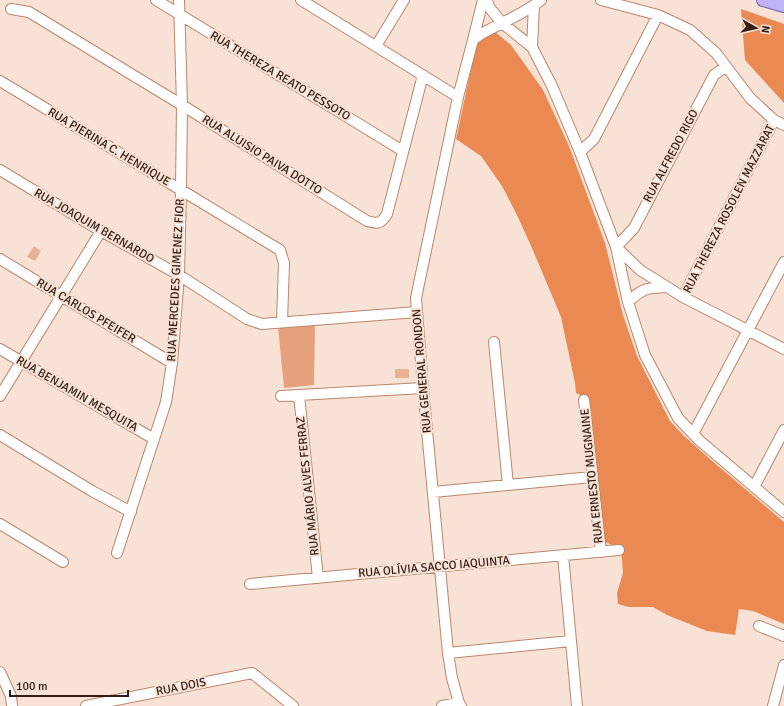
<svg xmlns="http://www.w3.org/2000/svg" width="784" height="706" font-family="Signika,sans-serif">
<rect width="100%" height="100%" fill="#f8e1d5"/>
<path fill="#e5a17c" d="M315,324L314,385L284,388L278,327Z"/>
<path fill="#ea8951" d="M741,9L784,24V103L745,60Z
M495,32L511,45L543,90L569,146L605,243L623,315L637,356L670,421L684,436L711,460L784,522V624L753,611L739,609L735,635L707,631L667,615L653,607H628L618,604L617,593L623,573L621,546H614L605,542L603,535L589,400L576,393L575,383L561,317L532,248L517,215L502,186L481,156L456,139L476,46L480,34Z"/>
<path fill="#e8b295" d="M34,246L41,251L35,261L27,257Z
M395,369H409V378H395Z"/>
<g fill="none" stroke-linecap="round" stroke-linejoin="round">
<g stroke="#bb876c" stroke-width="12">
<path id="minor" d="M156,0L403,151
M301,0L458,97
M487,0L489,7L502,23L532,47L552,86L580,152L616,247L640,270L683,297L784,349
M601,0L658,15L690,30L716,53L750,98L774,120L784,125
M11,9L29,12L182,105L367,221C378,224 381,224 387,214L423,75
M473,40C478,36 483,32 489,30C507,20 525,13 541,0
M376,46L404,0
M532,47L534,5
M0,81L181,190L280,250L284,263L282,322
M580,152L594,139L658,15
M0,170L101,231L179,275L247,319L262,324L417,312
M616,247L628,302L645,355L678,418L700,441L784,512
M616,247L634,228L714,75L726,66
M0,259L172,363
M683,297L774,120
M628,302C643,288 646,288 667,287
M494,342L508,485
M0,349L154,439
M299,395L318,578
M0,396L101,231
M281,396L423,388
M584,400L601,552
M693,434L784,262
M0,435L92,491L131,512
M754,487L784,430
M433,492L592,477
M0,524L63,562
M117,553L166,402L172,363L179,275L181,190L182,105L179,0
M563,555L577,706
M250,584L619,550
M759,626L784,636
M448,653L571,641
M0,672L11,696L12,706
M86,706L252,673L293,706
M442,706L459,703
M461,706L459,703L452,678L448,653L423,388L416,298L458,97L473,40L483,0
M773,706L784,665"/>
</g>
<g stroke="#725ea2" stroke-width="14">
<path id="major" d="M763,0L784,6"/>
</g>
<use href="#minor" stroke="#fff" stroke-width="10"/>
<use href="#major" stroke="#bfb3f5" stroke-width="12"/>
</g>
<g text-anchor="middle" dominant-baseline="central" stroke-width="4" stroke-linejoin="round" paint-order="stroke">
<g font-size="12" fill="#321e13" stroke="#f8e1d5">
<text transform="translate(280 76) rotate(31)">RUA THEREZA REATO PESSOTO</text>
<text transform="translate(109 147) rotate(31)">RUA PIERINA C. HENRIQUE</text>
<text transform="translate(262 155) rotate(32)">RUA ALUISIO PAIVA DOTTO</text>
<text transform="translate(671 156) rotate(-62)">RUA ALFREDO RIGO</text>
<text transform="translate(729 209) rotate(-63)">RUA THEREZA ROSOLEN MAZZARAT</text>
<text transform="translate(94 226) rotate(30)">RUA JOAQUIM BERNARDO</text>
<text transform="translate(176 280) rotate(-87)">RUA MERCEDES GIMENEZ FIOR</text>
<text transform="translate(86 311) rotate(31)">RUA CARLOS PFEIFER</text>
<text transform="translate(422 371) rotate(-95)">RUA GENERAL RONDON</text>
<text transform="translate(77 394) rotate(30)">RUA BENJAMIN MESQUITA</text>
<text transform="translate(592 476) rotate(-96)">RUA ERNESTO MUGNAINE</text>
<text transform="translate(308 486) rotate(-96)">RUA MÁRIO ALVES FERRAZ</text>
<text transform="translate(434 567) rotate(-5)">RUA OLÍVIA SACCO IAQUINTA</text>
<text transform="translate(181 687) rotate(-11)">RUA DOIS</text>
</g>
</g>
<g transform="translate(756 28) rotate(98)" stroke="#f8e1d5" stroke-width="3" paint-order="stroke">
<path d="M0-3L7 15L0 10L-7 15Z" fill="#321e13"/>
<text y="-6" font-size="11" font-weight="bold" text-anchor="middle" fill="#321e13">N</text>
</g>
<path d="M10 690v6h118v-6" fill="none" stroke="#321e13" stroke-width="2"/>
<text x="16" y="690" font-size="12" fill="#321e13" stroke="#f8e1d5" stroke-width="3" paint-order="stroke">100 m</text>
</svg>
